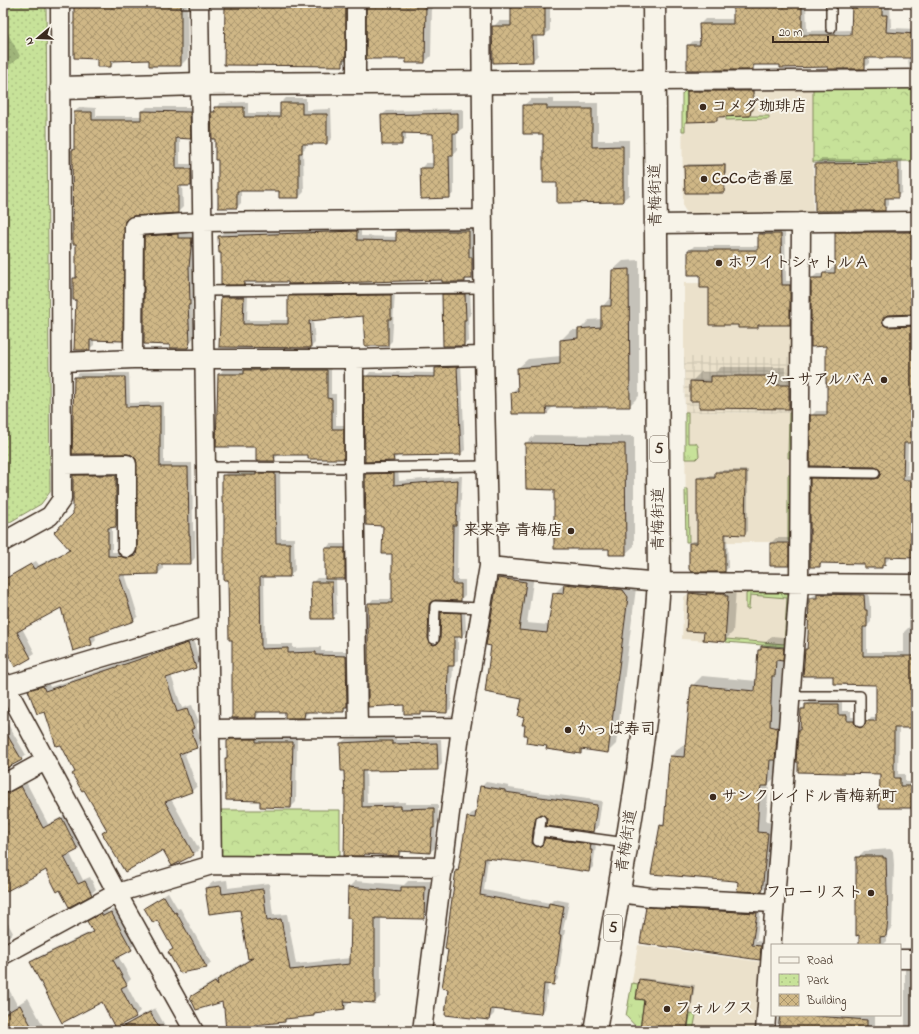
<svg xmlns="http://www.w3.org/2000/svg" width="919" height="1034" font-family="'Indie Flower','Klee One',sans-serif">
<defs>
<pattern id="industrial-grid" width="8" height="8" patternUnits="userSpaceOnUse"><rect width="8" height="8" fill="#ebe1cb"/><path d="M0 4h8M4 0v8" fill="none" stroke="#cac1ae"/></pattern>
<pattern id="grass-tufts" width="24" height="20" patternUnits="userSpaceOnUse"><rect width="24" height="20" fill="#c7e299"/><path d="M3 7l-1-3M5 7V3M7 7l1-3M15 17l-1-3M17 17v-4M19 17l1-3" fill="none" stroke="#acc283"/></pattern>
<pattern id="forest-crowns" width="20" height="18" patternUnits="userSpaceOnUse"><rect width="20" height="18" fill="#c7e299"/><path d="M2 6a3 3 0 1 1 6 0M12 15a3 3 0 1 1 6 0" fill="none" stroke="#acc283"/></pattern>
<pattern id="park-dots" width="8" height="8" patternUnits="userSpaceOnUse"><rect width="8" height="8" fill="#c7e299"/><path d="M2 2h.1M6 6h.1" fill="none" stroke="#acc283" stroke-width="1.8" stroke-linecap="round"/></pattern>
<pattern id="building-cross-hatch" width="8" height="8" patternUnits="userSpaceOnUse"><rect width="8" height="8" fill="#cfb786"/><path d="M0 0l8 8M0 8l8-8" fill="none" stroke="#a9956d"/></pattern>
</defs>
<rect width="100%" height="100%" fill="#f7f3e8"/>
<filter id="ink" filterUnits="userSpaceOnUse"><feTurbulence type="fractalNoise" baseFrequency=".025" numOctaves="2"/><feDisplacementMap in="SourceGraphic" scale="8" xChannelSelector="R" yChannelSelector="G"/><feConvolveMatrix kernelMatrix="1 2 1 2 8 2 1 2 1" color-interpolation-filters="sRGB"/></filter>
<g filter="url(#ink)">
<path fill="#ebe1cb" d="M813,87V214L689,216L683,207L682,94L688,88Z
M684,283L793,284V357H684Z
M685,412L792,413L791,542H686Z
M691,591H785L790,597L786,647L682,639L684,597Z
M638,945L762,962L757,1031H640L626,1016Z"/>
<path fill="url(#industrial-grid)" d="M684,357H793L792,413L685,412Z"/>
<path fill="url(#grass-tufts)" stroke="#81865c" d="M688,88H712V91H687V122H685V131H682V94Z
M726,116H769V119L726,120Z
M685,412H688V443H696L698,446L699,456L696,459H685Z
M789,413H792V458H788Z
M788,475H792L791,542L788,541Z
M685,489H688L689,542H686Z
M750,591H785L790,597L786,647L726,642V639L784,644L787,598L750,595L749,609H746V594Z
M632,983L638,984L636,999L644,1000L640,1029L656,1031H640L626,1016Z
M690,1014L696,1015L693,1031H687Z"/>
<path fill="url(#forest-crowns)" stroke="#81865c" d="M813,87H916V161L813,162Z
M221,810H340V861L220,858Z"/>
<path fill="url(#park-dots)" stroke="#81865c" d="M3,3H46L50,492L41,504L3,526Z"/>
<path fill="#0003" d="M75,3H187L188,58L181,65L150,59H117L111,66L98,58Z
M226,3H350L347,60L342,65L225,64Z
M368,3H432L431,56L425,62Z
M512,3H550V30L545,35H537L538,55L532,61L493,27L499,21H512Z
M734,3H806L807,31L852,30L853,3H890L891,28L916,29V68H909L908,57H869V63L864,68L757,64L752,69L688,46L693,41H701L700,24L705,19H734Z
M5,28L20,56L13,63L3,68V29Z
M755,89V107L750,115L719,116L717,120L688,92L690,90Z
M286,98H306V110L331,109L332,138L327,143H306V147L303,150L304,192L299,197L280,190H241V203L237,207L219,159L212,112L220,103L248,102V113H281V103Z
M531,99H554V103H598V140H629V195L622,201L558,182L544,133L524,105Z
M79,107L96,108V116H142V112L147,107H194L195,133L190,138L180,137V164H195V181L191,185H182L183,207L178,212L133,215L129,217L127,335L122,340L94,339V345L89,349L77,299L74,279L77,276V243L73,150L75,148V112Z
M463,109V128L457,132V150L454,154V193L449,197L421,168L426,163H434V133L406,132V139L401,144L382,115L387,111Z
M820,159H902V192L897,197H889V205L884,210H816V164Z
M688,164H726V190L724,192L686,166Z
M916,226V314H887L886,317L893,323L916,322V442H908L907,475L916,476V557L889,556V559L881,567L865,563L823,562L819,566L811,479L816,474H882L879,467L811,416L816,411H828L827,345L812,278L817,274H824L828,268H836V233L841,228Z
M401,227H473V254H476V274L464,281L443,279L245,281L243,284L222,252L219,236L224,232L361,228V236L397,237V231Z
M183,230V233L196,234L194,262L195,299L192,302L194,337L187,347L171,344L145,236L150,232Z
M763,230H785L786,281H794V320L790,324H761L758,327L739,324L701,274L689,251L694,246H759V235Z
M639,260V396L629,406H554L547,413L512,392L519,386L518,368L528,359L561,356V340L571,330H579L589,320L602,319V307L611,297L613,270L623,261Z
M448,290H470L471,314L468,317L469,340L464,345H444L443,295Z
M395,291L392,341L388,345L364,315L313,320L315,343L311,347L220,346L222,297L227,293H248L247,320H289V297L293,292Z
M461,363L465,450L460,454L398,456L393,460L366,377L370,372L436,373V368L440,364Z
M249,365H331V394H336V425H348V453L343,458L309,454H279L274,460L257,446L219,375L223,370H245Z
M721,367H785V376H798V398L789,408L700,400L691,382L701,372H716Z
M79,373H129L130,403L164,402V463H192L193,531H195V558L190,563H163V569L158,573L125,574L138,616L134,620L95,634L96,640L92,644L74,649L62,606L22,628L35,653L15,666L3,642V568L7,577L36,561L39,565L70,549L74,514V476L78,471H121V522L116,526L112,527V552H126L133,554L137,553V458L127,452L75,378Z
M535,435L634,436V546L625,554L610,548L555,489L526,443Z
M280,469L281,538H294L295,570L290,576H264L265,644H293V648L321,647V651H351L352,701L343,711L309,712L304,717L286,711H261L256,717L233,639L229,579H225L223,476L228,471Z
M398,469L399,481L462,476L460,519L458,522L457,580H465V595L460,600H433L432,634L438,641L441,640L442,613L446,608L465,609L466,631L462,636H458V660L453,665L451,708L447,712L422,711L420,713L405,704L369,604L373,599H393V553L366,474L371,470Z
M719,470H748V531L745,534L727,533L728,568L725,571L690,543L692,541H698V478L701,476H716Z
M776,538H793V561L788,565L771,543Z
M330,544H349V573L345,578H336L337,613L332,618L312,583L317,578H326V549Z
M506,571L534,575L527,623L549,625L554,594L562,586H565L573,577L636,588L616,744L608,752L585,748L580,753L548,745L528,734L524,698L492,645L498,579Z
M699,585L736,588L733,632L724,641L705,631L690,594Z
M823,590L868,591L870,606H871V622L867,626V652H904V632L909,627V595L916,590V727H899L898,774H905V782H916V811H911V807L881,773L799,730L801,728L802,709L811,700H842V711H851V717H858L859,721L865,724L872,717H877V684L834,675L806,650L808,647L810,598Z
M772,636L793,638L785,665L782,668L779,716L787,718L778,775L769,783L766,822L778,823L772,881L762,891L739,882L661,826L665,822L671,756L681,746H686L692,686L702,676L757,681L758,650Z
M193,639L200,662L195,667L171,675L182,708L192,705L199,722L196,725L201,742L196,747L184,752L197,786L192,791L171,799L199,849L194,854L173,864L164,848L104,833L107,829L76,772L45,710L29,691L34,686L48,682L50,687Z
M3,716L26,755L3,771Z
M260,735V738H297L296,802L291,807L261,800L226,759L228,757V741L233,736Z
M383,737H396V740L441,739L442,764L437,769L366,770L367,803L405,802V804H438V822L436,825L435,848L430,852L403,850L399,855L365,853L363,855L346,801L341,743L346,739Z
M26,782L48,824L66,815L82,845L70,854L83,880L90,877L96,889L91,894L61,888L46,869L3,892V789L8,790Z
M486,782L509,786V788L602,801L598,827L593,831L548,818L542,813L537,825L542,843L550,833L595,840V845L596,846L593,867L589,871L531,862L488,858L484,890L550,903L554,899L569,902L563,930H565L558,979L554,984L548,983L545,1009L540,1013L495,1008L494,1014L489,1019L450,988L449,949L457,871L460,868L468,817L473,812L477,813L481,787Z
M890,849L893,851L894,865L892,927L887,933V941L883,945H860V934H857L856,928L857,858L864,851Z
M227,880L228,888L269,883L273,915L287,914L296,964L351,958L352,917L349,887L355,881L404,885L408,881H430V912L423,918L381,917V996L375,1002L351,1000L345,1008L317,1011L314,1015L287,1018L284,1021L257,1024L253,1027L225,1006L223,1000L192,997L198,991L249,959L241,909L206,888L213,882Z
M168,892L178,909L180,908L211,963L207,967L181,972L169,952L174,948L157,919L145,908Z
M652,903L761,908L756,941L765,942L764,954L760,959L647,908Z
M116,908L136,944L118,956L131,979L126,984L140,1011L135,1016L32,962L36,958L94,930L89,921L106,910L108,912Z
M3,914L13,933L3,941Z
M910,965H916V1031H910L911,1027L905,1026V970Z
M3,978L17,1005L28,998L46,1031H3Z
M642,978L695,985L688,1031H663L645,1000L640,980Z
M155,1008L168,1031H131L127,1025L132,1020Z
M778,1015L875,1016V1027H879L878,1031H780V1024H777Z"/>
<path fill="url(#building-cross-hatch)" stroke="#3b2a1e" d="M74,3H181V66H149V60L111,61V67H97V59L74,58Z
M227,3H245V6L346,3V59H343V66L224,65L225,6H227Z
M366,3H426L425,63H406V59H366Z
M511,3H545V36H532L533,62L493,63L492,26H511Z
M733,3H802V35H851L852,3H882V15H887L886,32L916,34V58H865V69H828V67L780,68V65H753V70H687V45H700L699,24H733Z
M687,91H753V110H751L750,116L717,117V121L687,122Z
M280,103H302V114H327V144H302V153H299V198H279V191H237V208H218V160H215V139H212L211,112H215L214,107H244V117H280Z
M523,105H547V109H592V147L623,146V202L557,203V183H543V134H523Z
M141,111L190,112L191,139L176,138V169H191V186H178V213L133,216L125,221L123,341L90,340V350H74L76,300H73V278H76V244H73L72,150H74V112H92V120H141Z
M458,113V133H453V156H449L450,198L421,199L420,168H433V134L402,133V145H382L381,115Z
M898,163V198H885V211H815V164Z
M725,165L724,193H685L684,166Z
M357,231V240L396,241V231H469V257H472V279H465V282H442V280L288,284V282H244V285H221V253H219L218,236Z
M835,232H916V314L887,315L882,321L883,324L888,327L916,326V443H904L903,480H916V558L885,557V565H882V568H864V564L820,563V567H810V478L875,479L878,478L881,473L880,470L875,467L810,466V415H827V383H826V346L811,347V278H822L823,273H835Z
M178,234V238H192L189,267L190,305H188L190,342L188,348H170V345L144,344V236Z
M758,234H781L782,285H790V325H758V328H738V325H709V288H700V275H688V250H758Z
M629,269L630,407H546L547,414H512L511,392L518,391L517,368L560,364V340L578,338V329L601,327V306H611L612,270Z
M442,294H465L466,320H464V346H443Z
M391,295V319H388V346H365L363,316L309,321L311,348L219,347L221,297H244L243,324H288V296Z
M457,367L461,455L393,456L394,461L365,462L364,376L435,377V368Z
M244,370H327V398L332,399V429H344V459H308V455H274L275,461H256V447H216L218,374H244Z
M711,376H776V385H789V409L699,408V401H690V381L711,382Z
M74,377H125L126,407L160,406V467H188L189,535H190L191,564H158V574L119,575L134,621L90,637L92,645L73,651L61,608L17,632L31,658L15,667L3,645V580L31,564L34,569L70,550L54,532L73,514V475H116V527L108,528V556L132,557L136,556L137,548L136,459L132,455L127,454H72Z
M525,443L625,444L626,555H609V549H554V490L526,489Z
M715,472H746L745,535L725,534V572H691L689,569V543H697V478H715Z
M256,473H275L276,543H290V577H260L261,649L288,648V653L316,652V655L346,656L347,707H344V712H305L304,718H285V712H256V718H232V640H229L228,580H224V503H222V475H256Z
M394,473V485L458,480L456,525H453L452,584H461V601L435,600L430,603L429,606L428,639L433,645L437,644L440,640L441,612L461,613L462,637H454V666H448L447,713L420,712V714H404V705L368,707V603H392V554H382L383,526L366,525L365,474Z
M770,543H789V566H770Z
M325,548H345V579H325Z
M498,578L526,582L519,630L547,633L553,593L563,594L564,584L623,590L628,597L608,753L581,749V754L546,749L547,746L526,743L527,735H524L525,725H522L524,718L518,716L522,699L485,692L491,646L486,645Z
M311,582H332L333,619H312Z
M689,593L707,595L706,593H725V596H728L725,642L703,640L704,632L686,631Z
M817,594L864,595L865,610H867V627H863V656H916V728H894V778H900V786H916V808H879L880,774L798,772V762H796L798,730H800L801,709H805V704H838V715H847V721H854L855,725L860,728L865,725L866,721H876V685L833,684V676H803L805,649H807L808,635L809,598H817Z
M188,643L196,668L166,678L177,712L187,709L194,728L191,730L197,748L179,754L192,792L165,802L194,855L172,866L163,850L125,872L102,833L107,830L84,790L82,791L72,774L75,772L61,745L56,746L45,712L37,714L28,690L43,686L45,691Z
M761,646L784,648L783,661L776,660L775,676H772L770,726L778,728L775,760H770L768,786H761L759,799L757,832L768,833L762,892L737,891L738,882L735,881L651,874L660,825L664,826L669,759L670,756L684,757L691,685L755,691L758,650H761Z
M3,728L22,760L3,770Z
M231,739H256V742H293L291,808L260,807V801L226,800L225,758H227V741Z
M378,741H392V744L437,743L438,770L362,771V807L401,806V809L434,808V828H432L430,853L399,851V856L364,854V856H344L345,801L344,771H341L340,743Z
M21,786L43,828L62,818L78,850L64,857L78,884L85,881L92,895L69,907L60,890L57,892L46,870L3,893V795Z
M480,786L505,790V792L597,805L593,832L546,826L547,818L541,814L536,817L533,831L532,843L537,847L542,845L545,838L591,844L590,850H592L589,872L530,863L485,858L480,895L548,908L549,903L564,906L559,935H561L554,985L544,984L541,1014L491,1009L489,1020L445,1015L448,989L442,988L448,950L445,949L456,870L458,871L467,817L475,818Z
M860,856H883V858H886L888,920L886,936L880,937V945H859V935L856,936V857H860Z
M221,886L222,894L263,889L267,921L281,919L290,970L350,964L351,918H347L348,887L401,892V887H425L424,919L375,918V1003L344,1001L345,1009L314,1013V1016L285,1019V1022L254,1025V1028L226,1031L224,1008H223L222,1002L196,1010L190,997L215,982L218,986L217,980L253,958L248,959L240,910L209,914L205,888Z
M164,896L174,913L176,912L207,968L180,973L168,952L173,949L157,920L153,923L144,908Z
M646,907L757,913L752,945L761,946L760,960L640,943Z
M111,912L132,950L113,960L127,985L121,988L136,1017L115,1028L102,1002L62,1023L30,962L93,932L87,921L101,913L103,916Z
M639,979L693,987L687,1031H656L640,1029L644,1000L636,999Z
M20,1005L34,1031H3V1015Z
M150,1012L161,1031H114Z
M780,1015H805L867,1020V1031H778Z"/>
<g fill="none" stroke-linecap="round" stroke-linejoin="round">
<g stroke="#3b2a1e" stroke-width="12">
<path id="lane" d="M831,3V28
M203,291L484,288
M888,321L916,320
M206,467L354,468L486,466
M799,472L875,473
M434,639L435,606L481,608
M790,696H860V722
M539,831L626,843
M538,841L541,820"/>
</g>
<g stroke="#3b2a1e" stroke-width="21">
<path id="street" d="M199,3L212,865
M356,3V83
M655,81L916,79
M656,224L916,221
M133,359L134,226L202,222L483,219
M354,359V468L358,728
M63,362L133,359H354L484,356
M62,465L127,464V548
M3,542L50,516L62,499L60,3
M489,566L659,582L916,584
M3,681L117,893L194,1031
M6,686L208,626
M210,729L461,727
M3,784L45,761
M619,893L650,897L775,903
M3,955L117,893L212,865L444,867
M900,959H916
M422,1031L461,727L489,566L484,356L481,3
M765,1031L799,584L801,222"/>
</g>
<g stroke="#3b2a1e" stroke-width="25">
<path id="secondary" d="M62,88L200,84L655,81"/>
</g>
<g stroke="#3b2a1e" stroke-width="25">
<path id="primary" d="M595,1031C620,882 649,733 659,582L654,3"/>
</g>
<use href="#lane" stroke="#f7f3e8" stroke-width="9"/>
<use href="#street" stroke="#f7f3e8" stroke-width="18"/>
<use href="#secondary" stroke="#f7f3e8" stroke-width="22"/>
<use href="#primary" stroke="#f7f3e8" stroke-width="22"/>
</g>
</g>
<g fill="#3b2a1e" stroke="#f7f3e8" stroke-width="1.5">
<circle cx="703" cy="107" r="4"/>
<circle cx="704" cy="179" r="4"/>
<circle cx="719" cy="263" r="4"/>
<circle cx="884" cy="380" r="4"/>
<circle cx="571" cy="531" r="4"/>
<circle cx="568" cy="730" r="4"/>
<circle cx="713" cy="797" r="4"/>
<circle cx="871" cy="893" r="4"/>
<circle cx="667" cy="1009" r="4"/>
</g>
<g text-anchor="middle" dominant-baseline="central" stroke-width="4" stroke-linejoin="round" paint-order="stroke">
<g fill="#f7f3e8" stroke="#73665b" stroke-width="1">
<rect x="650" y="436" width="18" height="26" rx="3"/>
<rect x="604" y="915" width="18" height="26" rx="3"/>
</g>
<g font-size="15" font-weight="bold" fill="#3b2a1e">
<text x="659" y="449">5</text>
<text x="613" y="928">5</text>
</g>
<g font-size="16" font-weight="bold" fill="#3b2a1e" stroke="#f7f3e8" text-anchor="start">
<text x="711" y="107">コメダ珈琲店</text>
<text x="712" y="179">CoCo壱番屋</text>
<text x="727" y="263">ホワイトシャトルＡ</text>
<text x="876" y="380" text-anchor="end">カーサアルバＡ</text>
<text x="563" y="531" text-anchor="end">来来亭 青梅店</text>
<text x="576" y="730">かっぱ寿司</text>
<text x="721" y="797">サンクレイドル青梅新町</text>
<text x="863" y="893" text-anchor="end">フローリスト</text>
<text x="675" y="1009">フォルクス</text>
</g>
<g font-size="16" fill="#3b2a1e" stroke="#f7f3e8">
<text transform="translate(656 195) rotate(-91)">青梅街道</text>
<text transform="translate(659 519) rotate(-90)">青梅街道</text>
<text transform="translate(627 841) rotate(-81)">青梅街道</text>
</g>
</g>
<rect width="919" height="1034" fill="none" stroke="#f7f3e8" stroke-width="16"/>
<rect x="8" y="8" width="903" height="1018" fill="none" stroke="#3b2a1e" stroke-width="1.5" filter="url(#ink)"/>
<rect x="771" y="944" width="130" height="72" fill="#f7f3e8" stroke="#aca397"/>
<rect x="779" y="957" width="20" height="6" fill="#f7f3e8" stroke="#aca397"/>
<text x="807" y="964" font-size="12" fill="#3b2a1e">Road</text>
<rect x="779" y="974" width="20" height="12" fill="url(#park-dots)" stroke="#aca397"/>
<text x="807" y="984" font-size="12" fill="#3b2a1e">Park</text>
<rect x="779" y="994" width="20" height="12" fill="url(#building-cross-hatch)" stroke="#aca397"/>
<text x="807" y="1004" font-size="12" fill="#3b2a1e">Building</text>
<g transform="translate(38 38) rotate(251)" stroke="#f7f3e8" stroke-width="3" paint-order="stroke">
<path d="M0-3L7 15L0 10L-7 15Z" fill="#3b2a1e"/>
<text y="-6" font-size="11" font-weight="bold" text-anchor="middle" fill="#3b2a1e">N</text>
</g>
<path d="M773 36v6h55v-6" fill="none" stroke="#3b2a1e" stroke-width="2"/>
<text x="779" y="36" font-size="12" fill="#3b2a1e" stroke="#f7f3e8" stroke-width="3" paint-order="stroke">20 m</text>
</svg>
